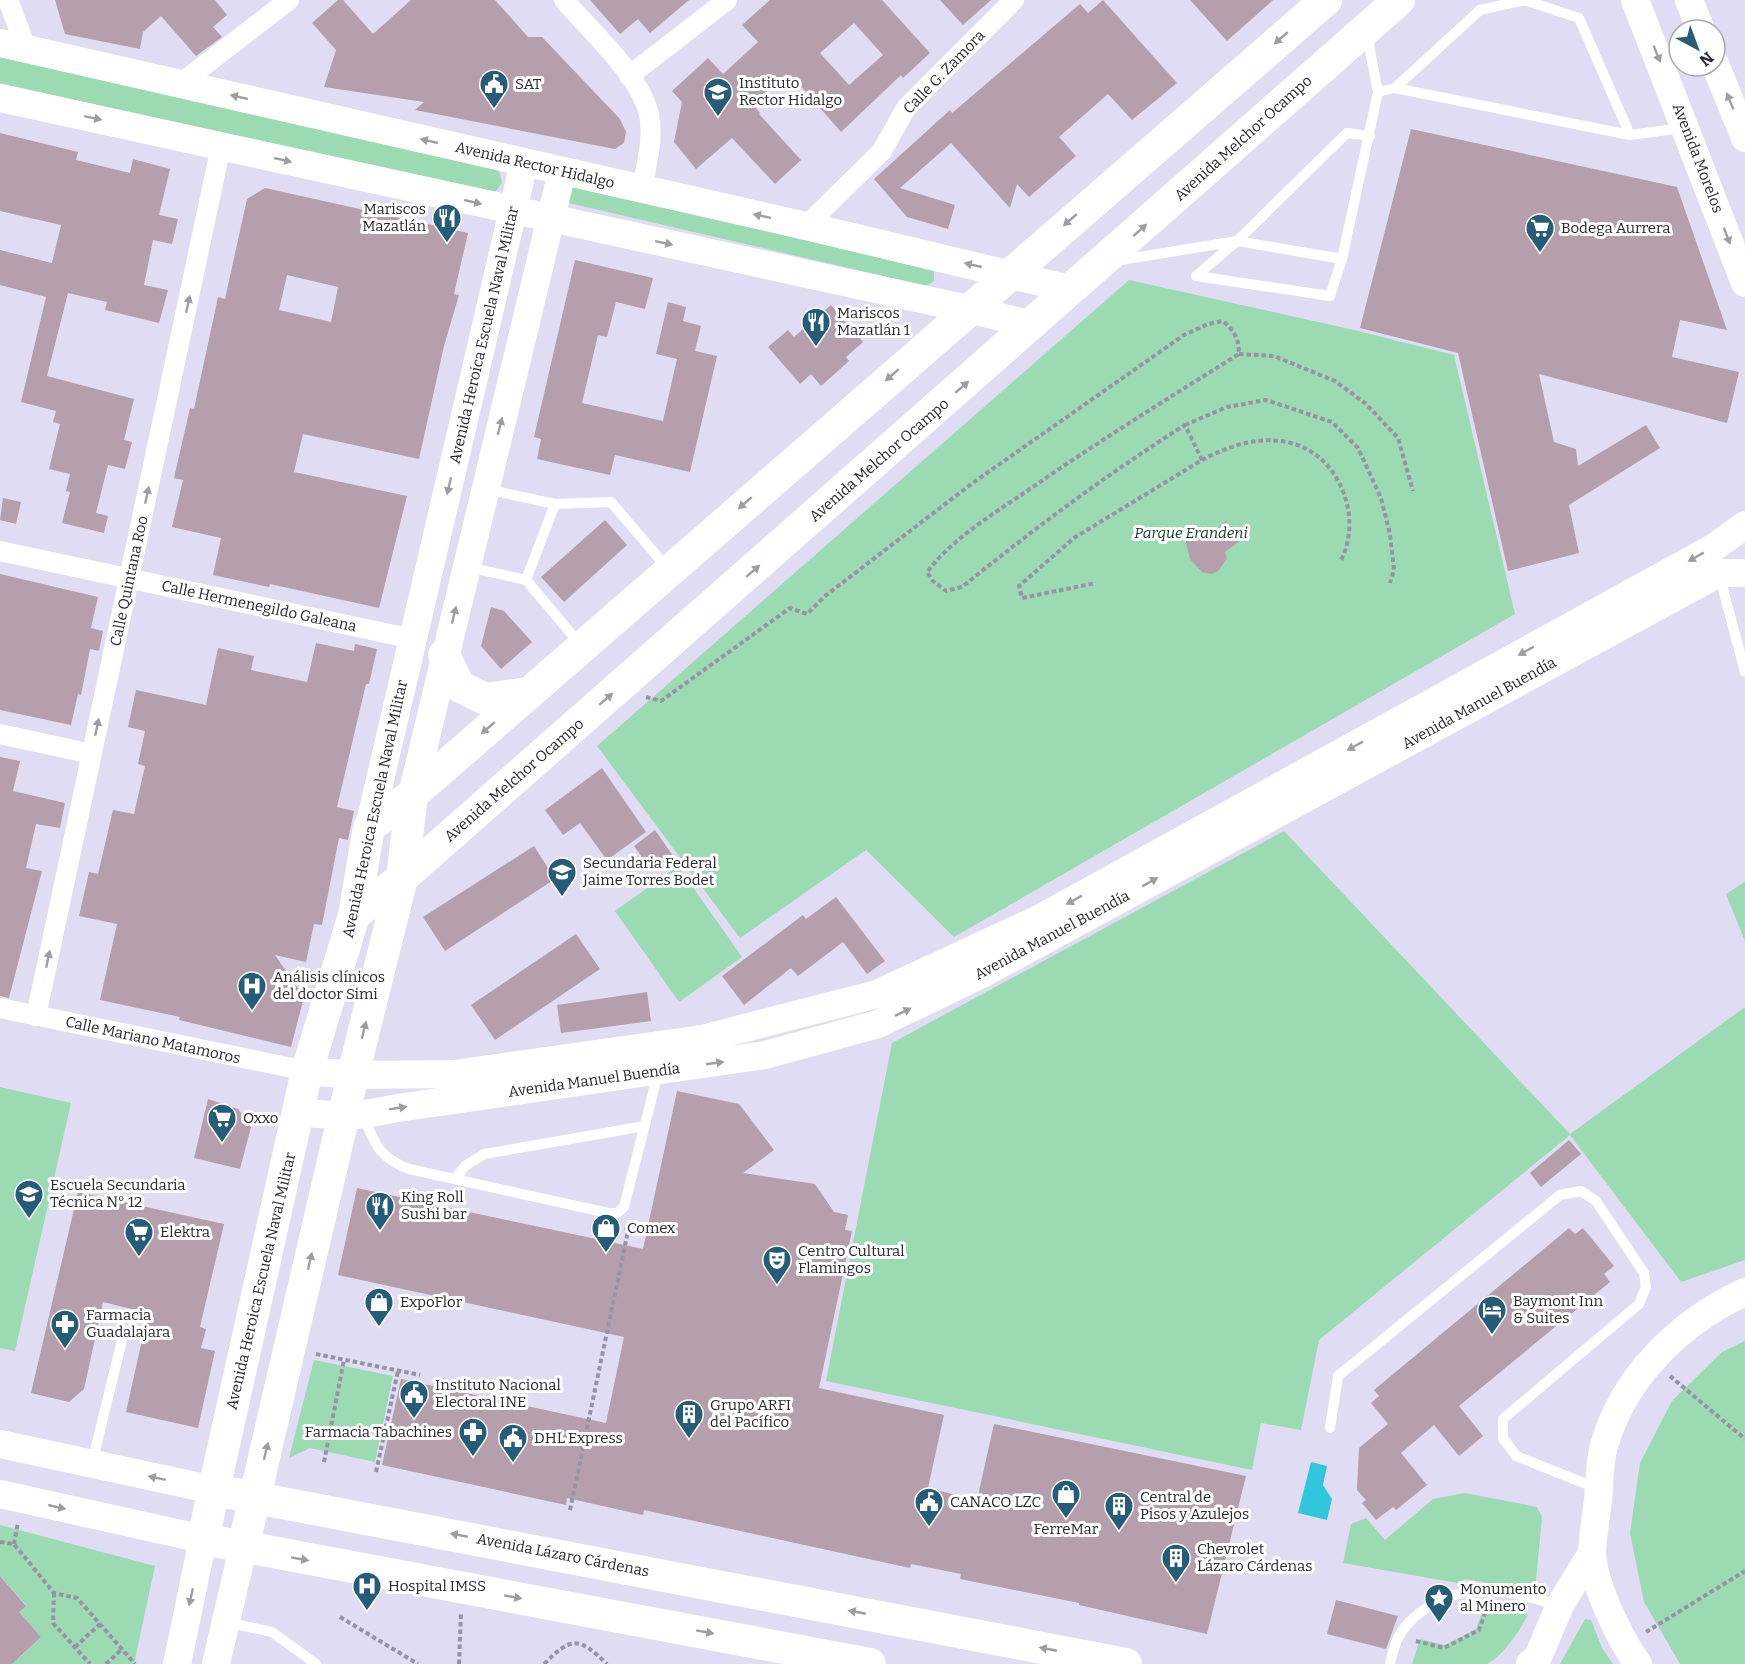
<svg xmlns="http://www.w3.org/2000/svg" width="1745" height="1664" font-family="Bitter,serif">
<rect width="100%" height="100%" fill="#e0dcf3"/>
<path fill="#9cdab4" d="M0,56L499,170L502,183L493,195L0,83Z
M574,183L934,271V281L926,286L569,203L566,198Z
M1129,280L1354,330L1454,355L1515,614L954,937L866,850L740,938L597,746Z
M1284,831L1570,1134L1745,1007V1260L1681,1282L1570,1135L1319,1340L1301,1430L1261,1423L1252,1470L826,1381L892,1043Z
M678,866L742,957L679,1002L615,911Z
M1745,882V941L1726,894Z
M0,1087L71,1103L15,1351L0,1348Z
M1745,1341V1664H1680L1644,1602L1630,1533L1640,1463L1672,1401L1722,1352Z
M314,1360L393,1376L375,1462L310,1448L289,1458Z
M1465,1493L1537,1507L1542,1517L1535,1591L1465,1579L1458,1583L1343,1563L1351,1524L1366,1518L1385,1540L1433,1499Z
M0,1525L155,1566L134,1664H1L19,1658L41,1637L19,1612L26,1605L0,1576Z
M1485,1604L1528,1615C1517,1634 1506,1653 1487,1664H1412L1420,1639L1445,1645L1476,1629Z
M1585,1619L1591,1620L1602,1648L1613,1664H1560Z"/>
<path fill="#32c6dd" d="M1311,1462L1327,1466L1323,1485L1332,1499L1327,1520L1298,1513Z"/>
<path fill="#b59fac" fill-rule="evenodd" d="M55,0H215L227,15L213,27L222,37L196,56L161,16L143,32L140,49L65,34Z
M338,0H343L373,34L411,0H495L528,37H542L620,119L626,132L624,143L615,149L415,110L424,102L324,87L336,50L312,23Z
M590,0H689L650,33L638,19L620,34Z
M770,0H882L930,53L903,78L901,75L841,132L791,75L788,77L786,74L753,104L760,113L759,114L801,160L775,184L732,138L696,169L674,142L682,102L672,91L708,58L723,74L758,42L742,25ZM854,23L883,55L849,85L820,53Z
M940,0H991L963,25Z
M1103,0L1177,83L1132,120L1108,94L1059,137L1076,156L1029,197L1017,184L1010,208L951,143L900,188L955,205L948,229L907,217L874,179L950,110L952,113L1080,4L1088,13Z
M1190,0H1273L1227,41Z
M1411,129L1677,187L1727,330L1680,320L1672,357L1739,372L1727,423L1539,374L1554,442L1576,449L1578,466L1646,425L1660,448L1569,505L1579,553L1508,571L1458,353L1360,328Z
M0,133L78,152L76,160L130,173L133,159L170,169L159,215L178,219L172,244L153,240L144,285L168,290L159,323L105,310L107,302L68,293L47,376L134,399L124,440L132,442L125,469L108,465L96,513L108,516L104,533L62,523L70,492L66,491L70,474L49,469L60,424L53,422L56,411L21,402L46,297L0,285V250L52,263L61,225L0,211Z
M265,188L468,233L454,294L459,295L444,346L419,459L303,434L294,472L407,496L379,608L270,584L269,587L213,575L221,538L172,527L183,480L174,478L190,408L194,409L218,297L225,299L247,199ZM287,275L338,287L331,322L279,310Z
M575,260L653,278L645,309L616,302L607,337L598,335L582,403L663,421L677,359L656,354L668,302L686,307L683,321L701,326L695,351L717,356L690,472L615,455L610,475L537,459L541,439L534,437Z
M831,305L863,342L846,357L849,361L821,386L811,374L800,384L768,347L788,330L794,337Z
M3,498L21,502L16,524L0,520Z
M605,520L627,545L564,602L541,577Z
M1226,521L1241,540L1225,552L1227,559L1218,571L1211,574L1202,572L1190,559L1185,539L1197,528L1216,529Z
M0,574L98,597L91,628L103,631L99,651L90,649L81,695L78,694L71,725L0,710Z
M491,607L504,611L532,642L501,669L481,646Z
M316,643L354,651L355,644L377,649L369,684H366L337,807L354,811L348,840L339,838L322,925L314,924L306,962L275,955L304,997L291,1047L179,1020L180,1017L100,1000L117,924L79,916L89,872L98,874L113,810L134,814L145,766L138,764L145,731L128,727L136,690L206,705L218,648L254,656L251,670L307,682Z
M0,757L20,761L13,791L65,803L60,828L36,824L26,868L42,871L9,998L0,996Z
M602,768L646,832L607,860L580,823L563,835L545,810Z
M655,830L673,856L652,871L634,846Z
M534,846L555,879L445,951L423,917Z
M836,897L885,961L867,974L843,942L798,976L791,968L744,1005L722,976L803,915L806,919Z
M576,934L600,969L495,1040L471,1005Z
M647,992L651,1021L561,1033L557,1005Z
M677,1091L739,1104L774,1150L743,1173L815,1184L834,1212L848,1215L845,1230L852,1231L819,1388L944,1415L928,1488L977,1500L994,1424L1246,1476L1207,1634L1079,1605V1603L960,1579L961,1574L911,1564L910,1568L644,1510L643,1515L567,1498L566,1505L382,1465L401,1379L606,1423L624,1337L338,1275L357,1188L643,1249Z
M208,1099L238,1109L251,1127L240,1169L194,1158Z
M1569,1140L1581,1154L1541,1187L1530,1173Z
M78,1192L224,1224L200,1327L206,1329L201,1348L215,1351L198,1428L126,1412L148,1313L103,1302L84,1389L69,1402L31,1393Z
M1569,1228L1575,1234L1583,1228L1614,1266L1604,1274L1610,1282L1459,1406L1483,1436L1459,1456L1434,1425L1401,1453L1427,1485L1396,1510L1393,1507L1376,1520L1362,1503L1366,1500L1357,1490L1359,1448L1388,1424L1371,1403L1379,1396L1374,1390Z
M0,1576L26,1606L19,1612L41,1637L12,1664H0Z
M1336,1600L1398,1616L1386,1649L1327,1634Z"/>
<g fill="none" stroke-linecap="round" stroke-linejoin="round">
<path stroke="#9693a4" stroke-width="4" stroke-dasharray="4.5 3" stroke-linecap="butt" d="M1239,354L1274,356L1335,381L1366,404L1398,438L1413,491
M1185,425L1227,407L1266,400L1332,422L1358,448L1381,498L1390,534L1394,570L1390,583
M1202,460C1228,446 1260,435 1291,443C1340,455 1364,519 1340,562
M646,697L661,701L790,608L807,614L825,596L974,482L1184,335L1208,324L1223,321C1234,330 1239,339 1239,354C1167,399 1096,443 1027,491C993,514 952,539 927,572L933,581L946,591L962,587C1035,528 1106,475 1185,425L1202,460L1074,538L1019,586L1022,598L1096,583
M316,1354L420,1375
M1670,1376L1745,1439
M324,1462L344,1360
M376,1472L398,1371
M570,1510L628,1231L625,1226
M0,1542L14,1544L54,1593L77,1598L135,1664
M14,1544L18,1522
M54,1593L53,1623L90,1664
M340,1617L418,1664
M1646,1632L1745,1571
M1416,1641L1444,1648L1479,1630L1488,1605
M75,1647L100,1624
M106,1664L122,1649
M459,1664L461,1612
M544,1664C572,1636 579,1637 607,1664"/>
<path stroke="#fff" stroke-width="10" d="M1395,88L1480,10L1524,0L1579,18L1630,135
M1378,92L1395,88L1630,135L1682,128
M1115,261L1237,241L1342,259
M1196,276L1330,296L1342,259L1378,92L1367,35
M1196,276L1237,241L1347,133L1370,136
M486,489L555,504L611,502L669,570
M555,504L526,580L580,644
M468,567L526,580
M1719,574L1745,672
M363,1116C376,1145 378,1157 409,1169L608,1213H617L624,1207L658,1073
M455,1179L465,1166L484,1154L645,1126
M1330,1428L1338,1376L1560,1195L1581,1191L1596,1201L1644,1273L1646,1287L1639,1304L1503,1419V1438L1516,1456L1599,1489
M92,1463L123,1336
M226,1622L272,1632L316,1664
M1390,1664C1392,1656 1394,1646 1398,1638C1414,1607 1459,1587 1492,1590C1515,1592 1537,1600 1560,1605"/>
<path stroke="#fff" stroke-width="20" d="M8,0L26,48
M564,0C590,30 641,76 649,115C654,139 646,166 642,189
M629,76L727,0
M180,84L289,0
M806,226L882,151L906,108L1014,0
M0,551L413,639
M0,734L92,754
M0,1008L307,1071
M36,1016L221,146"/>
<path stroke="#fff" stroke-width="28" d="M1635,0L1745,283
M1689,0L1701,30
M0,43L806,226L1070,289
M1715,64L1745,138
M0,98L968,309L1033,325
M412,795L562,172
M369,827L524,163
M307,1071L353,1075L454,1074L702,1039L877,994L1037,920L1713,548L1745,525
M299,1112C334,1116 356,1118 391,1109L765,1055L878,1024L982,974L1719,573H1745
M0,1444L214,1490
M0,1494L203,1539L177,1664
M216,1664L243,1548
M1530,1664L1538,1657L1560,1605L1592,1553
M1638,1664C1620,1639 1592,1582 1592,1551C1593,1534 1596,1517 1598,1500C1600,1483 1599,1463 1604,1446C1623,1377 1681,1321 1745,1292"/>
<path stroke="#fff" stroke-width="32" d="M444,655L459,686L485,699L528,693
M354,915L402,878L1399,0
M214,1490L1126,1664
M243,1548L353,1075L402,878L412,795
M870,1664L203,1539L307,1071L354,915L369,827L412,795L1326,0"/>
</g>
<defs><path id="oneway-solid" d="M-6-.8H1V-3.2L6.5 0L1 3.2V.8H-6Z" transform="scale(1.5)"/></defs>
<g fill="#9e9ea2">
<use href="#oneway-solid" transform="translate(1281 38) rotate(139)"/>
<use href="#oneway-solid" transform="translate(1657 54) rotate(68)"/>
<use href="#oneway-solid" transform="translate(239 97) rotate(-167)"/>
<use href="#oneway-solid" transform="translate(1730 101) rotate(-112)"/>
<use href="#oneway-solid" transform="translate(93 118) rotate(12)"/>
<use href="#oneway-solid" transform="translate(429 141) rotate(-167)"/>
<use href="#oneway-solid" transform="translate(283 160) rotate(13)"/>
<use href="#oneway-solid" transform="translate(473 202) rotate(13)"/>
<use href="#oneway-solid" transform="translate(762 216) rotate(-168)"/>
<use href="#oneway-solid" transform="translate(1070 220) rotate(139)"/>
<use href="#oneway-solid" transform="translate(1140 230) rotate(-42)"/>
<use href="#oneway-solid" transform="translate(1727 236) rotate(69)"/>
<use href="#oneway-solid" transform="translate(664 243) rotate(12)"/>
<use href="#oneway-solid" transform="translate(973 265) rotate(-167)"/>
<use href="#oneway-solid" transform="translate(188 304) rotate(-78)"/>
<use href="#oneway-solid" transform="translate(892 375) rotate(139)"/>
<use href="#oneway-solid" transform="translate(962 387) rotate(-41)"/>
<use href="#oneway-solid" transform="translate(500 426) rotate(-76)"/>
<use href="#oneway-solid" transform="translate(449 486) rotate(103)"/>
<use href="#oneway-solid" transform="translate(147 495) rotate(-78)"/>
<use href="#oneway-solid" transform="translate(745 503) rotate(139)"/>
<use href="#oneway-solid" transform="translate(1696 557) rotate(151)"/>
<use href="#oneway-solid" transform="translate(753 571) rotate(-41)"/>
<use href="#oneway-solid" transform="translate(454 615) rotate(-76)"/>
<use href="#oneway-solid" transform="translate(1526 651) rotate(151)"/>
<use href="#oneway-solid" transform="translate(606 699) rotate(-41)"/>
<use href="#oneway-solid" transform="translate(97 727) rotate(-78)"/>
<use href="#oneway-solid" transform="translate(488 728) rotate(139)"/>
<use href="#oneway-solid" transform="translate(1355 746) rotate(151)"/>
<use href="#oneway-solid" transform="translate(1150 882) rotate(-29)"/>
<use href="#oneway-solid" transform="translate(1074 900) rotate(151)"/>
<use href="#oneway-solid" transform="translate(48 959) rotate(-78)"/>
<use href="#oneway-solid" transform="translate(903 1012) rotate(-26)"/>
<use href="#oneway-solid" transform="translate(364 1030) rotate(-76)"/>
<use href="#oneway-solid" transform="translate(715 1063) rotate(-8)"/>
<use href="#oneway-solid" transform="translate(398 1108) rotate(-9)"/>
<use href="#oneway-solid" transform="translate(310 1261) rotate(-77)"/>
<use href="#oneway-solid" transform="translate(266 1451) rotate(-77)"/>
<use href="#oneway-solid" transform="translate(157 1478) rotate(-168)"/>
<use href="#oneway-solid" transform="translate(57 1507) rotate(13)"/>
<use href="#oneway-solid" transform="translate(459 1535) rotate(-169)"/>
<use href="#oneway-solid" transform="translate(300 1559) rotate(10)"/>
<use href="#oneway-solid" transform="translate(191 1597) rotate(102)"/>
<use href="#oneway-solid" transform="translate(513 1597) rotate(10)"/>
<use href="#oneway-solid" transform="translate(857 1612) rotate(-169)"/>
<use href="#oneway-solid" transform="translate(705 1632) rotate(10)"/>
<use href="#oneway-solid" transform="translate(1048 1649) rotate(-169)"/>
</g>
<defs>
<g id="civic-pin" transform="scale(1.5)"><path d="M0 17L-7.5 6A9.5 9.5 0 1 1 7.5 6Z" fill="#275c78" stroke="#fff"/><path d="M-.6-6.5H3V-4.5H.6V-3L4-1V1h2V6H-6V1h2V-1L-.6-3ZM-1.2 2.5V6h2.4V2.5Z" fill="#fff"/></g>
<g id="school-pin" transform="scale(1.5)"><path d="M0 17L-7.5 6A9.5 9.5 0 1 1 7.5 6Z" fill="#275c78" stroke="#fff"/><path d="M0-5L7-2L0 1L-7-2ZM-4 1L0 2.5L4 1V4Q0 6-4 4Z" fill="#fff"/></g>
<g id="restaurant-pin" transform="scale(1.5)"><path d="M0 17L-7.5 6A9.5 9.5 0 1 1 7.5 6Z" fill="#275c78" stroke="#fff"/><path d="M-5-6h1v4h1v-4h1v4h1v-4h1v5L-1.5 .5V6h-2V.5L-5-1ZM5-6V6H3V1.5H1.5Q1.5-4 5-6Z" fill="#fff"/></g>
<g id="supermarket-pin" transform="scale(1.5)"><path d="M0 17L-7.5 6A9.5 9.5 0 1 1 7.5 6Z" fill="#275c78" stroke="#fff"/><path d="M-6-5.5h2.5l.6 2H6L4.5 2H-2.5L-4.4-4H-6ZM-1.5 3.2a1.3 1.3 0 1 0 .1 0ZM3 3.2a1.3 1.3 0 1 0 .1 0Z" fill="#fff"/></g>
<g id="hospital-pin" transform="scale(1.5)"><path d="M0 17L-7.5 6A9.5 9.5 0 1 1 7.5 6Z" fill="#275c78" stroke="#fff"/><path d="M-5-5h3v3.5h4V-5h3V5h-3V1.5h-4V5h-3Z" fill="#fff"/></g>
<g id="shop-pin" transform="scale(1.5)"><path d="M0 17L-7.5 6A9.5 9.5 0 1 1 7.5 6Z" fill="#275c78" stroke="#fff"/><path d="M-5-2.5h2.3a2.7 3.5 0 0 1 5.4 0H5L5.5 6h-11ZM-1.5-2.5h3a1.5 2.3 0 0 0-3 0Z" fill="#fff"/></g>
<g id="theatre-pin" transform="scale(1.5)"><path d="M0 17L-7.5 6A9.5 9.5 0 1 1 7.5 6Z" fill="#275c78" stroke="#fff"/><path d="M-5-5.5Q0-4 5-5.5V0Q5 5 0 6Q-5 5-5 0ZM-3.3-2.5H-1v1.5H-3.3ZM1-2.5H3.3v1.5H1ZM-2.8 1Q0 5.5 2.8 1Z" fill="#fff"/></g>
<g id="hotel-pin" transform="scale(1.5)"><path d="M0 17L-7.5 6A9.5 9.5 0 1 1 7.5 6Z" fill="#275c78" stroke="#fff"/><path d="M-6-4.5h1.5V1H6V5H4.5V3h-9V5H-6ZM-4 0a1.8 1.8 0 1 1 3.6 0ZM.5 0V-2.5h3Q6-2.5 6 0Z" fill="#fff"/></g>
<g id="pharmacy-pin" transform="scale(1.5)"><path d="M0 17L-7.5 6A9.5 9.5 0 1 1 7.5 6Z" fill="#275c78" stroke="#fff"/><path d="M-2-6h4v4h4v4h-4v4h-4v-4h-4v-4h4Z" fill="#fff"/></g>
<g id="building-pin" transform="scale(1.5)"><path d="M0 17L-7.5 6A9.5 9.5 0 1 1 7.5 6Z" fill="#275c78" stroke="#fff"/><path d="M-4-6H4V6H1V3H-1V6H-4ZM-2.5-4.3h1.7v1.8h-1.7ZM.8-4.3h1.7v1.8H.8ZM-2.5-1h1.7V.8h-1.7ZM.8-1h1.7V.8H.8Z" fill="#fff"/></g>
<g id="sight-pin" transform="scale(1.5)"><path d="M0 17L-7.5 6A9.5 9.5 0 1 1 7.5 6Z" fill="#275c78" stroke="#fff"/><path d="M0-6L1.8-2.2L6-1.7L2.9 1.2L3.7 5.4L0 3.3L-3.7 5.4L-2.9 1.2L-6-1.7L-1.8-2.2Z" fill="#fff"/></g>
</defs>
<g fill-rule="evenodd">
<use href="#civic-pin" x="494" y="84"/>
<use href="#school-pin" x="718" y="92"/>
<use href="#restaurant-pin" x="447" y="218"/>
<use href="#supermarket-pin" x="1540" y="228"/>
<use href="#restaurant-pin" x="816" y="322"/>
<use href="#school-pin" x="562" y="872"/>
<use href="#hospital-pin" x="252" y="986"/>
<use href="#supermarket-pin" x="222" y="1118"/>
<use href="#school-pin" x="29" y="1194"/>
<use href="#restaurant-pin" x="380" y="1206"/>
<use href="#shop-pin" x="606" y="1228"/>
<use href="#supermarket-pin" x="139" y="1232"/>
<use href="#theatre-pin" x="777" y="1260"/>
<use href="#shop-pin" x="379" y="1302"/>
<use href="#hotel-pin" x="1492" y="1310"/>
<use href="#pharmacy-pin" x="65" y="1324"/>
<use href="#civic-pin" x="414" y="1394"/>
<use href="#building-pin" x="689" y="1414"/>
<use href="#pharmacy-pin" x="473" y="1432"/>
<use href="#civic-pin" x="513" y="1438"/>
<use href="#shop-pin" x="1066" y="1494"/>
<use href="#civic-pin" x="929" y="1502"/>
<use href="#building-pin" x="1119" y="1506"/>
<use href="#building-pin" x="1176" y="1558"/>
<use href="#hospital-pin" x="367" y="1586"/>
<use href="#sight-pin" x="1439" y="1598"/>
</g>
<g text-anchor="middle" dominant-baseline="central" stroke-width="6" stroke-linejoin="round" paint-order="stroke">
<g font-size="15" fill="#282730" stroke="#fff">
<text transform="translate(944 72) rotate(-46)">Calle G. Zamora</text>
<text transform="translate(1243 138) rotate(-42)">Avenida Melchor Ocampo</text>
<text transform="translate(1698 158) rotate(69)">Avenida Morelos</text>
<text transform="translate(535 165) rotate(13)">Avenida Rector Hidalgo</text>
<text transform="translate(484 335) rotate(-77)">Avenida Heroica Escuela Naval Militar</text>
<text transform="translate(879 460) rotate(-41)">Avenida Melchor Ocampo</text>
<text transform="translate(129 581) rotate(-78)">Calle Quintana Roo</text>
<text transform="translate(259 606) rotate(12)">Calle Hermenegildo Galeana</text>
<text transform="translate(1479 703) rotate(-29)">Avenida Manuel Buendía</text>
<text transform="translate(514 780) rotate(-41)">Avenida Melchor Ocampo</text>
<text transform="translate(375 809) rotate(-78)">Avenida Heroica Escuela Naval Militar</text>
<text transform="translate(1052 935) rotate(-28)">Avenida Manuel Buendía</text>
<text transform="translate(153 1040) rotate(12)">Calle Mariano Matamoros</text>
<text transform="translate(594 1080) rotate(-8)">Avenida Manuel Buendía</text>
<text transform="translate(261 1281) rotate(-77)">Avenida Heroica Escuela Naval Militar</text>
<text transform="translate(563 1555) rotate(11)">Avenida Lázaro Cárdenas</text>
</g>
<g font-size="15" fill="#282730" stroke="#fff" text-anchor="start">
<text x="739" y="83">Instituto<tspan x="739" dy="17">Rector Hidalgo</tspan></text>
<text x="515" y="84">SAT</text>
<text x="426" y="209" text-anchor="end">Mariscos<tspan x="426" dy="17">Mazatlán</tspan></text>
<text x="1561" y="228">Bodega Aurrera</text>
<text x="837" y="313">Mariscos<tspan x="837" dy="17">Mazatlán 1</tspan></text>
<text x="583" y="863">Secundaria Federal<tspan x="583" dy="17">Jaime Torres Bodet</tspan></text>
<text x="273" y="977">Análisis clínicos<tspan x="273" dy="17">del doctor Simi</tspan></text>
<text x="243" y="1118">Oxxo</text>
<text x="50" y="1185">Escuela Secundaria<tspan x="50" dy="17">Técnica N° 12</tspan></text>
<text x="401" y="1197">King Roll<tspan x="401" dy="17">Sushi bar</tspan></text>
<text x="627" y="1228">Comex</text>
<text x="160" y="1232">Elektra</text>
<text x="798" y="1251">Centro Cultural<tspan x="798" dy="17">Flamingos</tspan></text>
<text x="1513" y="1301">Baymont Inn<tspan x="1513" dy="17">&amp; Suites</tspan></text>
<text x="400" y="1302">ExpoFlor</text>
<text x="86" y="1315">Farmacia<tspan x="86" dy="17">Guadalajara</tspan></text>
<text x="435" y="1385">Instituto Nacional<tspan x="435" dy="17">Electoral INE</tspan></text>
<text x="710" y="1405">Grupo ARFI<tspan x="710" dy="17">del Pacífico</tspan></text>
<text x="452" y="1432" text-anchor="end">Farmacia Tabachines</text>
<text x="534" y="1438">DHL Express</text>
<text x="1140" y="1497">Central de<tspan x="1140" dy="17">Pisos y Azulejos</tspan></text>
<text x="950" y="1502">CANACO LZC</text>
<text x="1066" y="1529" text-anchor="middle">FerreMar</text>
<text x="1197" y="1549">Chevrolet<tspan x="1197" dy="17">Lázaro Cárdenas</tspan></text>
<text x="388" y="1586">Hospital IMSS</text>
<text x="1460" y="1589">Monumento<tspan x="1460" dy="17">al Minero</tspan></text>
</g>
<g font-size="15" font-style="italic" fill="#0f3924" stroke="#fff">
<text x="1191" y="533">Parque Erandeni</text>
</g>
</g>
<g transform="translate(1697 48) rotate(139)"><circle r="28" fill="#ffffff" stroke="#a9a9ac" stroke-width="1.5"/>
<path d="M0-4.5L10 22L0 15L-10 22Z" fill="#275c78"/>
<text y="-9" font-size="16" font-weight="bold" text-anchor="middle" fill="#282730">N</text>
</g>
</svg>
